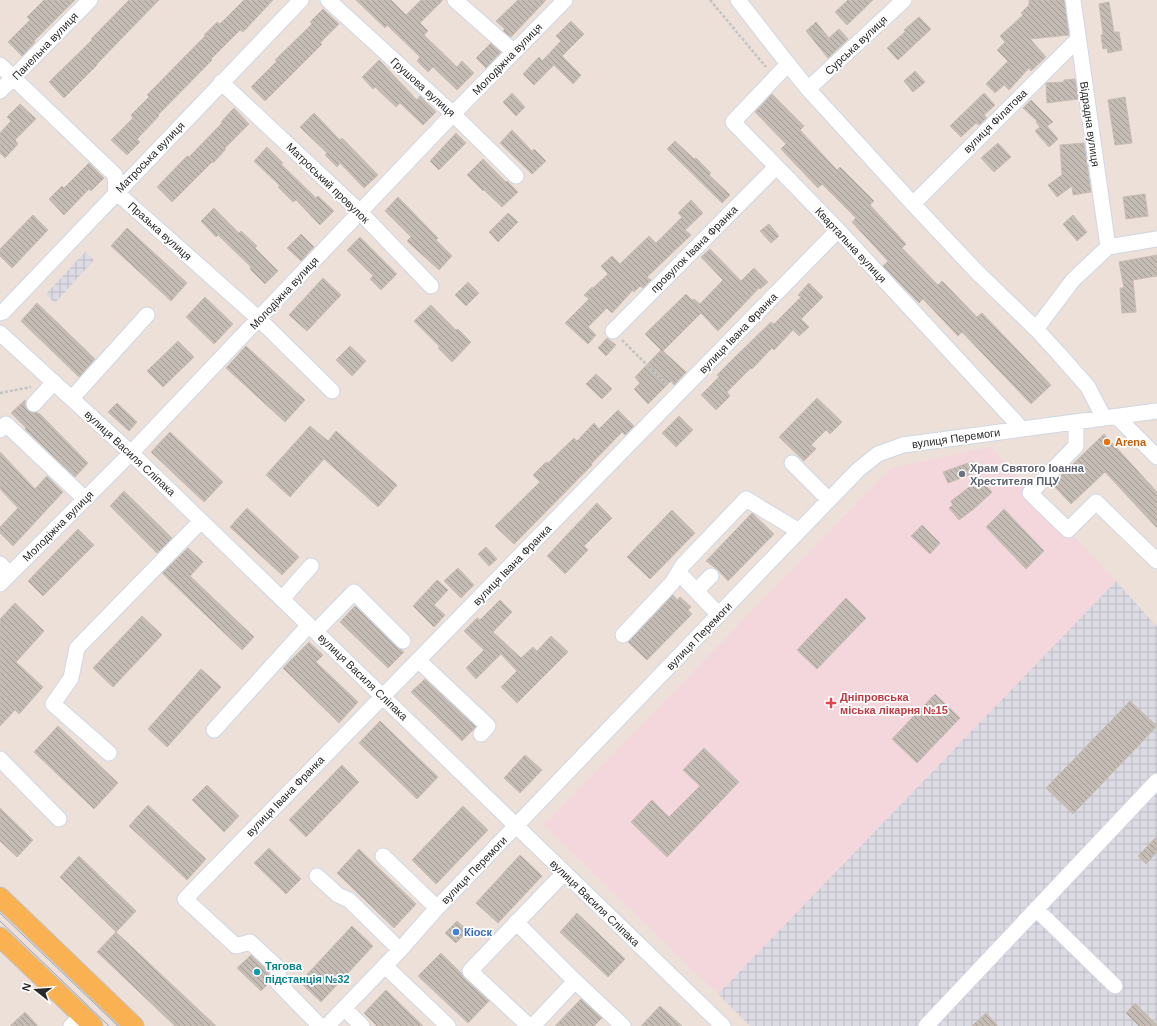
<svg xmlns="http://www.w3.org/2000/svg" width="1157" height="1026" font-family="Arial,sans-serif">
<defs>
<pattern id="industrial-grid" width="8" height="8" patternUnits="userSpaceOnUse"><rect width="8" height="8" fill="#dcdbe4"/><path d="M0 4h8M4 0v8" fill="none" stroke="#bdbcc4"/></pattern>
<pattern id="building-back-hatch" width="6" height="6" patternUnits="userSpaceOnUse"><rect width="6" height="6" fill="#c4bcb5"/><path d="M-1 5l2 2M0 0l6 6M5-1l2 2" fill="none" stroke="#9f9993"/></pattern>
</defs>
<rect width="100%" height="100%" fill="#ece0d9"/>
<path fill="url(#industrial-grid)" d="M85,252L94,260L55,303L46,294Z
M1116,581L1157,627V1026H750L718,994Z"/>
<path fill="#f4d6dd" d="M991,447L1116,581L718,994L544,825L891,468Z"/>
<path fill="url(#building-back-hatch)" stroke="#c8bcb3" d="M44,0H75L34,41L35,42L22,56L8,42L30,20L27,17Z
M129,0H159L119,41L97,64V65L64,98L49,82L92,40L91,39Z
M244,0H273L243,32L240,30L211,59L212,60L158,115L159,116L137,139L140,142L127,155L111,140L133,118L131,115L149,97L147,95L205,36L204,35L217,22L220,24Z
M356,0H391L406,15L421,0H443L420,23L428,31L424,35L457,67L462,61L474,73L457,90L433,67L428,72L417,61L420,57L387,25L385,28Z
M518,0H546L511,37L503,31L505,29L496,21Z
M848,0H873L847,25L835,12Z
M1029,0H1064L1069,35L1030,39L1046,57L1031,71L1029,68L1009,90L1004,85L995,93L986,84L1008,61L997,50L1005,42L1000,36L1023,15L1021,13L1029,5Z
M1109,2L1114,32H1119L1122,50L1108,53L1107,48L1103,49L1101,35L1103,34L1099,4Z
M323,9L339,24L320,43L322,44L265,101L251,87L277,61L275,60L312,24L310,22Z
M919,17L931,29L898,60L887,48L906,31L904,30Z
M571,21L584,34L562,56L581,75L573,84L554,65L534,85L523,74L539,57L542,61L561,41L556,36Z
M816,22L829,38L839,29L848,39L828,58L806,31Z
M491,43L501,52L486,68L476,58Z
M379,60L417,100L420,96L436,112L423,125L400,103L396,107L375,87L373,89L362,77Z
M915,71L925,82L913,92L904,81Z
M1075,79L1078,99L1047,103L1046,83L1064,82V80Z
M512,93L525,107L516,116L503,102Z
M984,93L995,105L984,115L987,118L979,125L976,123L961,137L950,126Z
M772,94L804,126L800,130L837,170L840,167L874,201L870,205L906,244L902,248L938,285L942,281L977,317L982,313L1051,385L1031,404L962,332L958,336L923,299L919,303L883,266L888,261L852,222L856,218L822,184L818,188L781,149L786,144L755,112Z
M1125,97L1132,143L1115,145L1108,100Z
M1031,100L1053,122L1047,126L1058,139L1049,147L1035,131L1040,127L1036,122L1037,121L1023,108Z
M20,104L36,119L15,140L18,144L5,158L0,153V133L11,121L7,117Z
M234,108L249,124L225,148L226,149L213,163L212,162L172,202L157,187L187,156L189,157L222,123L221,122Z
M314,113L340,140L342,138L378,175L364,188L340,163L337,167L325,155L327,153L300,127Z
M512,130L532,151L534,149L546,161L532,174L500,143Z
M456,133L466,143L439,170L430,161Z
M675,141L694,159L696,158L711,173L709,175L730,195L722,203L667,149Z
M998,143L1011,157L994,172L981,158Z
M1084,143L1091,192L1073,195L1072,186L1057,197L1048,185L1062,175L1060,145Z
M267,147L283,163L281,164L316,198L318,196L334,211L320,225L296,200L293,202L278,187L280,186L254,161Z
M483,159L506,182L507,181L518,192L502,207L484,190L483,191L467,175Z
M89,163L104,178L91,191L89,189L64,215L49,199L62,186L64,188Z
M1145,194L1148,216L1126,219L1123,197Z
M398,197L438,238L436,240L452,256L439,270L407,241L411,237L385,211Z
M691,200L703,213L685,230L691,235L647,277L651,280L643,288L640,286L634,292L633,290L612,313L607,308L588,327L596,335L588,344L565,323L589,299L584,295L592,287L593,288L608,274L601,266L612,256L620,264L649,236L656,243L682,217L678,213Z
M214,208L239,233L241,231L257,246L255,248L278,271L265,284L250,269L251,267L218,235L216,237L201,221Z
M508,213L518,222L498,242L489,232Z
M33,215L48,230L12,268L0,256V249Z
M1073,215L1087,232L1077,241L1063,224Z
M769,224L779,236L771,243L760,231Z
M127,228L187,283L171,301L111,246Z
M301,234L314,247L301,261L287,248Z
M360,237L397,274L381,290L370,279L373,276L347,250Z
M710,249L741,281L754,268L768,282L760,289L759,288L718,331L701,313L663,351L686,372L674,385L671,381L648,404L634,389L640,383L635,377L661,350L645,334L686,294L692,300L694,299L700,304L723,280L701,257Z
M1157,255V276L1133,280L1136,312L1122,313L1120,288H1124L1119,262Z
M323,278L341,295L307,331L289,315Z
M468,282L479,293L466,306L455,295Z
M809,283L823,297L801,319L809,327L799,336L793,330L774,350L772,348L752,369L751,368L727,392L730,396L716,410L701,395L719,377L717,375L730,362L771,322L774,324L801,297L798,295Z
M205,297L233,324L214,344L186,317Z
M37,303L95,359L79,377L21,321Z
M431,305L456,330L458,329L471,342L452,362L438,348L440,347L414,321Z
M607,338L616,345L606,356L598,348Z
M178,341L194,357L163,387L147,371Z
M246,346L305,400L285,422L226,368Z
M350,346L366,361L352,376L336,360Z
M596,374L612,389L602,399L586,384Z
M817,398L842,422L830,434L826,430L811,445L816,449L804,461L779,437Z
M25,400V406L28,410L40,414L88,463L75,477L25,429L26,428L11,413Z
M117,403L137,422L129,431L108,412Z
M618,410L634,426L625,435L622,432L591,464L592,465L514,544L495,526L540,482L533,475L546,462L548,463L574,438L577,441L594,423L599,429Z
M679,416L693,430L676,447L662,433Z
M310,426L328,441L336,431L397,485L378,507L324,459L290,497L266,475Z
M170,432L223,482L204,502L151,452Z
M1104,434L1157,492V528L1105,472L1071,504L1052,484Z
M0,452L35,489L47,476L63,492L13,546L0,533V527L18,508L0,489Z
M971,462L977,463L982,470L948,483L943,472Z
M980,479L992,492L975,508L959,520L949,508L953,505L951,501Z
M124,491L172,538L157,553L110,506Z
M597,503L612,518L584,546L588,550L565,574L547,556Z
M247,508L299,557L282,575L230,527Z
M1004,509L1044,551L1026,569L986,527Z
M672,510L695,533L650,579L627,557Z
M752,513L774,534L728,581L717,569L706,561Z
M922,525L940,543L930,554L911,536Z
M78,529L94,545L43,596L28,581Z
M486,547L497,559L489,566L478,554Z
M188,548L203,562L190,576L254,637L242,650L162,573Z
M458,568L474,585L461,598L444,581Z
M437,580L448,590L434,605L445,615L434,627L413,606Z
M673,595L677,600L680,597L691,607L688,610L692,614L647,660L628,642Z
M846,598L866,618L817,669L797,650Z
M500,600L512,612L493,632L521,658L533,647L537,651L551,636L568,652L517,703L501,687L517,671L501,654L476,679L466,668L484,650L464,631L477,618L480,620Z
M15,603L44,631L16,662L43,687L19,714L15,710L0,726V619Z
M355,606L397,647L404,652L388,668L340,622Z
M142,616L162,635L113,687L93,668Z
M309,642L323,655L316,662L358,702L339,723L283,668Z
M201,669L221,687L167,747L148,729Z
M425,679L476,727L462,741L411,692Z
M935,694L960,718L917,763L892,739Z
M1130,701L1157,726L1073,814L1046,788Z
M380,721L438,777L417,799L359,743Z
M58,726L118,783L94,809L34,752Z
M704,748L739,782L667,857L631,822L652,800L669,817L700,786L683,770Z
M525,755L542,770L520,793L504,778Z
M342,765L359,782L306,837L289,820Z
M207,785L239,816L224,832L192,800Z
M148,805L206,859L187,880L129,826Z
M463,806L488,830L436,884L412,860Z
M0,808L33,840L17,857L0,841Z
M1157,836V852L1146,864L1138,856Z
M269,848L301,879L286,894L254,863Z
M359,849L416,904L394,928L337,873Z
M520,855L542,876L498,923L476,903Z
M79,856L136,911L116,932L60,877Z
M577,913L625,959L608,977L560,932Z
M457,921L468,931L456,943L445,933Z
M352,926L373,946L321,1002L300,982Z
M116,932L216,1026H175L97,952Z
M441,953L461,973L464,978L489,1001L468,1023L418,976Z
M251,955L269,972V983L261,991L237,968Z
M386,990L423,1026H377L364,1013Z
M581,999L602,1018L594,1026H555Z
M1135,1003L1157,1025V1026H1139L1126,1013Z
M660,1006L682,1026H641Z
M25,1012L38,1026H10Z
M986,1013L998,1026H972Z"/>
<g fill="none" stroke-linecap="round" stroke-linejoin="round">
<g stroke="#cfd7e3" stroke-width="17">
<path id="minor" d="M328,0L453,114L516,176
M455,0L514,52
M738,0L788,64
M1073,0L1108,247
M0,65L115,175L116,192L259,319L332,391
M221,82L360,212L431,286
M808,89L904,0
M0,91L90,0
M913,204L1078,39
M0,313L3,312L301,0
M1036,329L1073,280L1108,247L1157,239
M613,331L776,167
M0,333L131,453L723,1026
M72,398L147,315
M34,404L54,382
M1117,417L1157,457
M1076,422V446L1030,493L1068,530L1096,502L1157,561
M1022,429L838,230L733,122L788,64L808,89L913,204L977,272L1036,329L1059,354L1088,387L1104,418
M0,430L6,424L85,499
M792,463L829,500
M0,564L10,574
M679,573L719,615
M0,584L131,453L453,114L565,0
M696,591L711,576
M282,599L311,566
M316,631L354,592L403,641
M623,635L672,583L683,565L746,499L799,531
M418,660L488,726L481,734
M214,730L309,625
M109,753L53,704L71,678L77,648L201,521
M0,759L59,819
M383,856L437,908
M317,876L338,895L349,900L400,950
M1036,909L1115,986
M516,922L575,981L533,1026
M385,966L448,1026
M575,981L623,1026
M344,1008L362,1026
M71,1026L82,1015
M320,1026L278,983V968L250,942L236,946L185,899L838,230
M327,1026L400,950L437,908L799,531L858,470L878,454L903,445L1157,411
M529,1026L470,971L564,873
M926,1026L1157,781"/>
</g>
<g stroke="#c3c3c3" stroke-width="21">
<path id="major" d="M0,897L134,1026
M0,937L93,1026"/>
</g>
<path stroke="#c3c3c3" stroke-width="2.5" stroke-dasharray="3 2" stroke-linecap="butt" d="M710,0L766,67
M622,340L668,386
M0,393L31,387"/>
<use href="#minor" stroke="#fff" stroke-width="15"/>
<use href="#major" stroke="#fab151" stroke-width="19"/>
<path stroke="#9ca4b5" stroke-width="1" d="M0,913L118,1026
M0,921L109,1026"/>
</g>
<circle fill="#e8710a" stroke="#fff" stroke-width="1.5" cx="1107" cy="442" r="4"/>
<circle fill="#6b7280" stroke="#fff" stroke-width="1.5" cx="962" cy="474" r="4"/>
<path fill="#e0444e" stroke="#fff" stroke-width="1.5" d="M829 697h4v4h4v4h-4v4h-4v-4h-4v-4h4z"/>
<circle fill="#3f7fe0" stroke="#fff" stroke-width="1.5" cx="456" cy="932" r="4"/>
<circle fill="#0f9aa8" stroke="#fff" stroke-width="1.5" cx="257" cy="972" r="4"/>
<g text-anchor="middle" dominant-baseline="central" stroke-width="3.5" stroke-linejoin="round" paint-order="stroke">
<g font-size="11" fill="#292929" stroke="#fff">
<text transform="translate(856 45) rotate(-43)">Сурська вулиця</text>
<text transform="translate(45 46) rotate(-46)">Панельна вулиця</text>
<text transform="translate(507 59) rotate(-46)">Молодіжна вулиця</text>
<text transform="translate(423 87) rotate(42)">Грушова вулиця</text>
<text transform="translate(995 121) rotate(-45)">вулиця Філатова</text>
<text transform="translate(1090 124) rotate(82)">Відрадна вулиця</text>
<text transform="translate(150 157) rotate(-46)">Матроська вулиця</text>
<text transform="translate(328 183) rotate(44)">Матроський провулок</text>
<text transform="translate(160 231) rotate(42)">Празька вулиця</text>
<text transform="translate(851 245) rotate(47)">Квартальна вулиця</text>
<text transform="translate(694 249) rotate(-45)">провулок Івана Франка</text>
<text transform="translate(284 293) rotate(-47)">Молодіжна вулиця</text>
<text transform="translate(738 333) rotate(-46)">вулиця Івана Франка</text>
<text transform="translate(956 438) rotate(-8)">вулиця Перемоги</text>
<text transform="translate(130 453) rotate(43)">вулиця Василя Сліпака</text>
<text transform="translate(58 526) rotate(-45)">Молодіжна вулиця</text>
<text transform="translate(512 565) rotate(-46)">вулиця Івана Франка</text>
<text transform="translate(699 636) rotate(-46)">вулиця Перемоги</text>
<text transform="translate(363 677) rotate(44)">вулиця Василя Сліпака</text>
<text transform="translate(285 796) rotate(-46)">вулиця Івана Франка</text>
<text transform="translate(474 870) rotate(-46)">вулиця Перемоги</text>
<text transform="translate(595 903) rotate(44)">вулиця Василя Сліпака</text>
</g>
<g font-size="11" font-weight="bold" fill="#c56008" stroke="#fff" text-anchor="start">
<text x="1115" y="442">Arena</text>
</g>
<g font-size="11" font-weight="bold" fill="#5b616d" stroke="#fff" text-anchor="start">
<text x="970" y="468">Храм Святого Іоанна<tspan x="970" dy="13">Хрестителя ПЦУ</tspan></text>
</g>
<g font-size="11" font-weight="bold" fill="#be3a42" stroke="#fff" text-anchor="start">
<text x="840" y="697">Дніпровська<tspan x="840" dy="13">міська лікарня №15</tspan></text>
</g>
<g font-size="11" font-weight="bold" fill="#366cbe" stroke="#fff" text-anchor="start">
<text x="464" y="932">Кіоск</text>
</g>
<g font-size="11" font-weight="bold" fill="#0d838f" stroke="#fff" text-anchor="start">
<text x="265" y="966">Тягова<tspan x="265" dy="13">пiдстанцiя №32</tspan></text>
</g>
</g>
<g transform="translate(36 990) rotate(287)" stroke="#ffffff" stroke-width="3" paint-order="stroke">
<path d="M0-3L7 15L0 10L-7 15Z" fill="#292929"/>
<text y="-6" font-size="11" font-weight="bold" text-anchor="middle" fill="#292929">N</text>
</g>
</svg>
